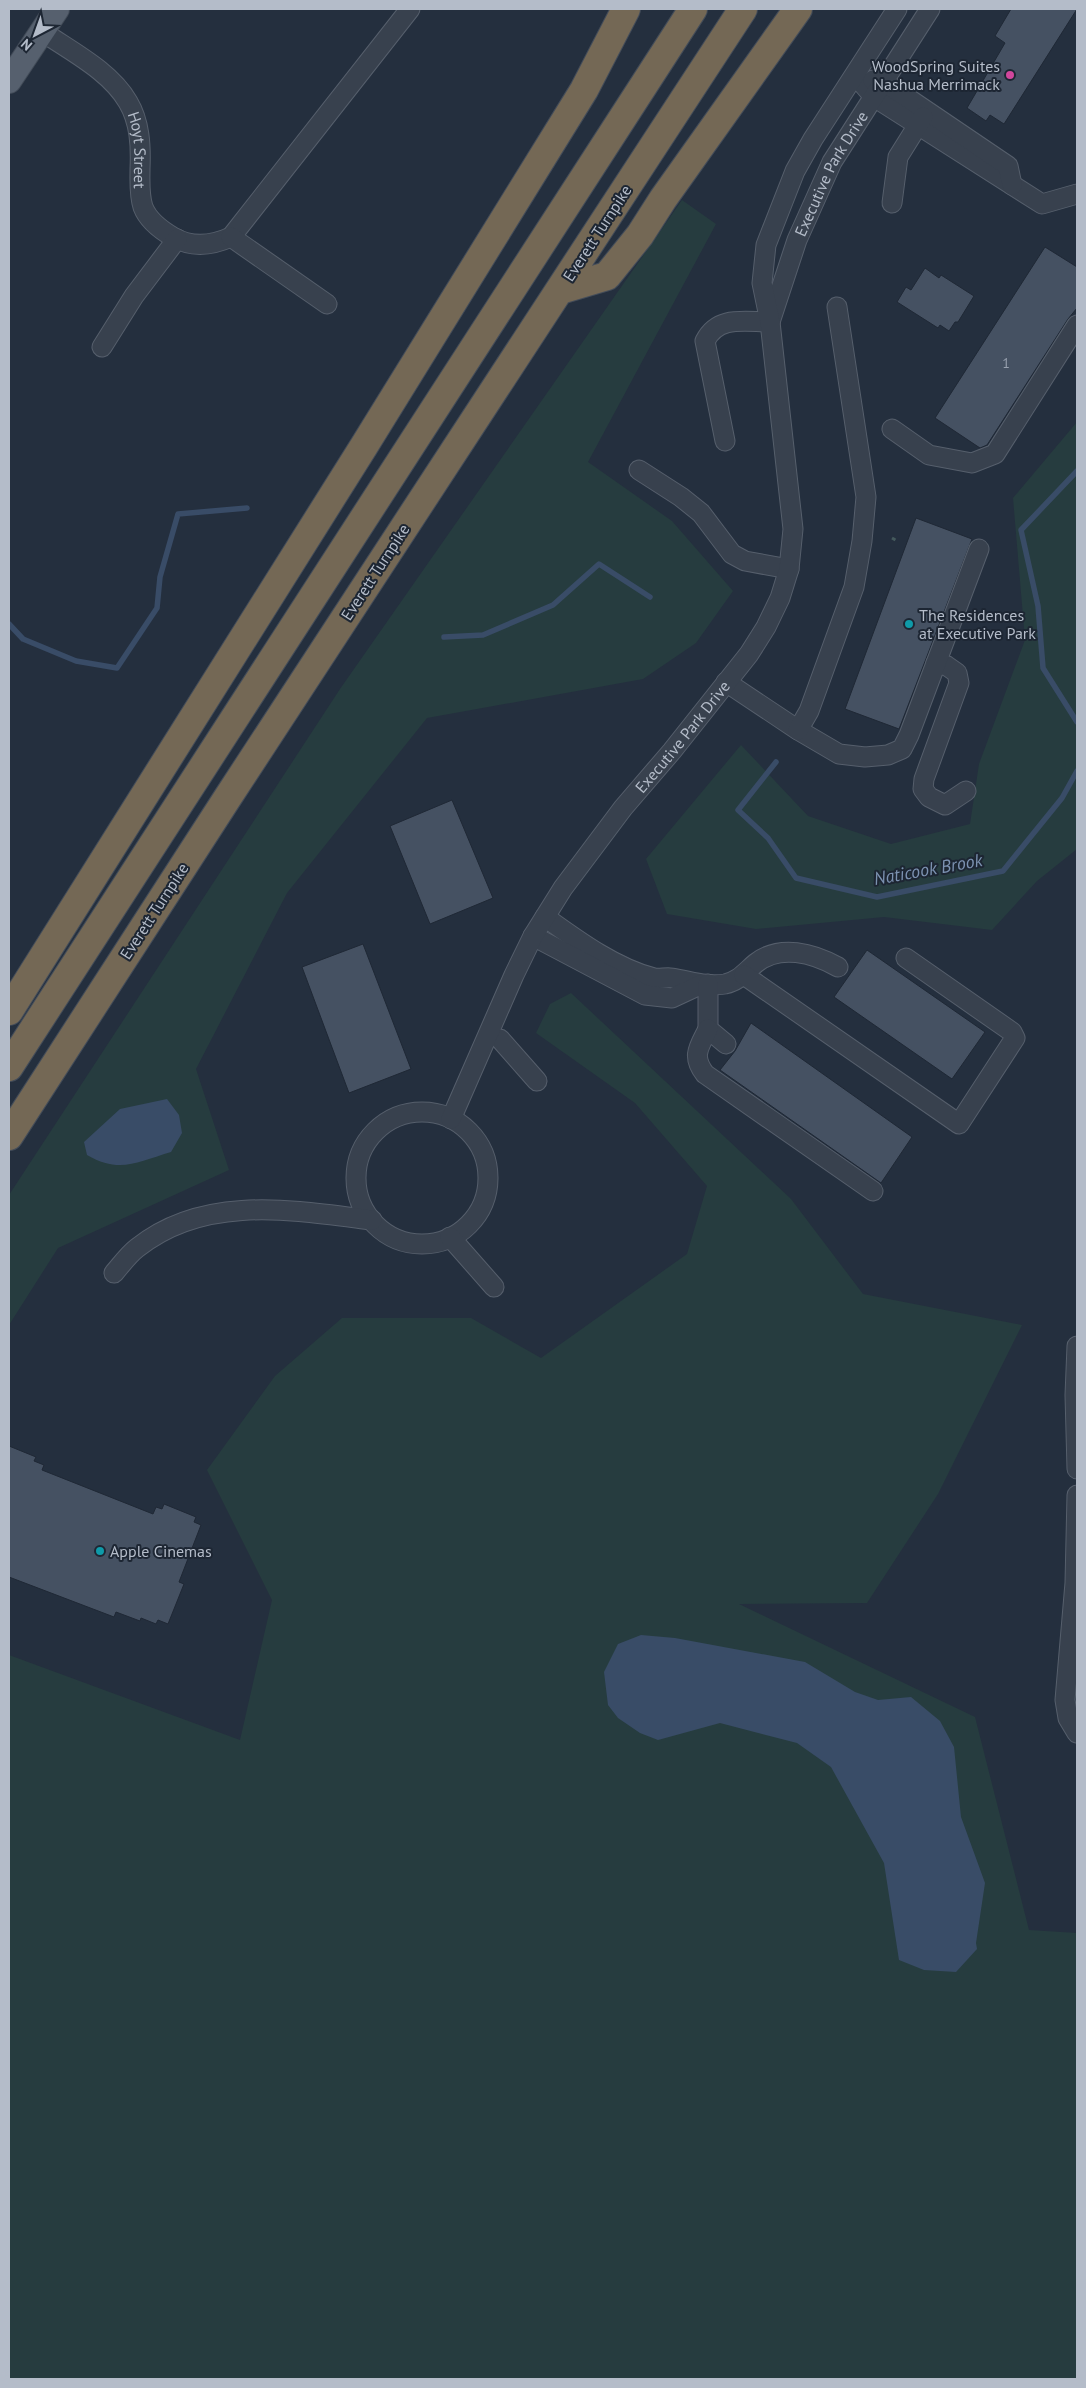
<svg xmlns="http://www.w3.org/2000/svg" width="1086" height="2388" font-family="'PT Sans',sans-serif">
<rect width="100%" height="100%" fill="#242f3e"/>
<path fill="#263c3f" d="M682,200L716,224L588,462L672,521L733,591L696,643L643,679L427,718L287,893L196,1069L229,1170L58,1248L9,1325V1195L340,689Z
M1077,422V849L1037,881L992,930L884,917L756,929L667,914L646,859L741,745L808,816L891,844L970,824L979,764L1025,640L1013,498Z
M571,993L791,1199L863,1294L1022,1325L938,1494L867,1603L739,1604L975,1717L1029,1930L1077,1933V2379H9V1655L240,1740L272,1600L207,1470L275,1376L342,1318H471L541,1358L687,1254L707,1186L635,1103L536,1033L550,1004Z"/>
<path fill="#394c67" d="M167,1099L179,1115L182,1133L171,1152C137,1162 120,1174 87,1155L84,1142L120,1109Z
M641,1635L675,1638L805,1662L855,1692L878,1700L911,1697L940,1721L954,1747L961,1817L985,1883L976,1943L977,1949L956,1972L924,1970L899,1960L884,1863L831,1767L797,1743L720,1723L658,1740L640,1733L618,1718L608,1705L604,1672L618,1644Z"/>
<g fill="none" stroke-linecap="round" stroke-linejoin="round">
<path stroke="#394c67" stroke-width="5.5" d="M1077,471L1021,530L1038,606L1043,668L1077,722
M9,624L23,639L76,661L117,668L157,608L160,577L178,514L247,508
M444,637L483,635L553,605L599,564L650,597
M776,762L738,810L768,838L796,878L877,897L1003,871L1062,798L1077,771"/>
</g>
<path fill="#455162" stroke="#1f2835" d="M1011,9H1077L1004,124L990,115L986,121L967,108L1005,43L995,36Z
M1045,247L1077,267V308L1068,319L987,445L980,448L935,418Z
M925,268L939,278L941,275L974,296L958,322H955L949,331L940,325L938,328L897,302L906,287L911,290Z
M916,518L972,539L899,729L845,709Z
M452,800L493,898L430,924L390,826Z
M363,944L411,1069L349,1093L302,967Z
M867,950L985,1032L952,1079L834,997Z
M751,1023L912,1137L881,1183L720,1070L735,1051Z
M9,1446L36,1457L34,1461L44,1465L42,1470L153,1514L156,1507L162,1509L164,1504L196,1517L194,1522L201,1525L179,1582L184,1584L168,1624L158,1620L156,1624L141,1618L140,1621L116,1612L114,1617L9,1577Z"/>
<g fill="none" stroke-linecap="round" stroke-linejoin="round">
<g stroke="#565f6c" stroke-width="21">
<g id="minor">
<path id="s1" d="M43,32C72,52 110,71 128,102C140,122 141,146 140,169C140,181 139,195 143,207C148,220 161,230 173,237C192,248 211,246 231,237L410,9"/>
<path d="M855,75L874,97L1042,204L1077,194"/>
<path d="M873,80L884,82L1008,166L1012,185"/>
<path d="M892,203L898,157L923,117"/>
<path d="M231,237L327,304"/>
<path id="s2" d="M770,322L797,240L832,162L930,9"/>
<path d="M102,347L134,296L177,239"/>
<path d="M892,429L929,455L972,463L995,454L1077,325"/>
<path d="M725,441L705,341C718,315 745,322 770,322"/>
<path d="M639,470L681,497L701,513L732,554L745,561L789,569"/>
<path d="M936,663L947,666L957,673L959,683L924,779L923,789L929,797L945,805L966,791"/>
<path d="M726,682L798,730L839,754L865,757L888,755L902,749L909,735L979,549"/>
<path d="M798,730L809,711L854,587L862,541L866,497L837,307"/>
<path d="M545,917C577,940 615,968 654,978C660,979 666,977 672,978C691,981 706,987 725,984C739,981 745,972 756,963C780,944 813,953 838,967"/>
<path d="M533,936L645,995L672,998L700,985"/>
<path d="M744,975L959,1124L1015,1038L1012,1032L906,958"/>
<path d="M708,984V1029L726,1044"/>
<path d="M708,1029C699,1047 691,1056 705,1074L873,1191"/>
<path d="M500,1039L537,1081"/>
<circle cx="422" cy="1178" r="66"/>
<path id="s3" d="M451,1119L514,975L533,936L563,888L623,808L672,751L749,654L766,627L780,598L789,569L793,529L770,322L762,283L766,245L795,171L813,139L897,9"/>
<path d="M450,1237L494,1287"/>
<path d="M114,1273C121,1265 128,1255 137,1248C204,1194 293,1210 372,1220"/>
<path d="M1077,1346L1075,1395L1077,1469"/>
<path d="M1077,1495L1075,1583L1065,1700L1068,1718L1077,1733"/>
</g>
</g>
<g stroke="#414a57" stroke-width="26">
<path id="major" d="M9,81L57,9"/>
</g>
<g stroke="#434c59" stroke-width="30">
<path id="highway" d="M560,290L607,276L640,235L663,199L798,9
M9,1011L364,446L584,90L626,9
M9,1067L693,9
M9,1136L228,797L743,9"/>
</g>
<path stroke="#44595c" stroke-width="3" stroke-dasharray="4 4" stroke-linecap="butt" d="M892,538L897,541"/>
<use href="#minor" stroke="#38414e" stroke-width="19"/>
<use href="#major" stroke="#56606e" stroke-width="24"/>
<use href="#highway" stroke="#746855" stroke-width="28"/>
</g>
<circle fill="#d1479c" stroke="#1d2633" stroke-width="2" cx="1010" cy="75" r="5"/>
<g fill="#0f9aa8" stroke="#1d2633" stroke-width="2">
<circle cx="909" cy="624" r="5"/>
<circle cx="100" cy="1551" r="5"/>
</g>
<g text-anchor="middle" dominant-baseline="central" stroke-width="4" stroke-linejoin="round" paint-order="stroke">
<g font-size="14" fill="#98a1af">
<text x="1006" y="363">1</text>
</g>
<g font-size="16" fill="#b4bcc9" stroke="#1d2633" text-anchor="start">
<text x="1000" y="66" text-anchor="end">WoodSpring Suites<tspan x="1000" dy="18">Nashua Merrimack</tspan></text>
<text x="919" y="615">The Residences<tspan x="919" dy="18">at Executive Park</tspan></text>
<text x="110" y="1551">Apple Cinemas</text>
</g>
<g font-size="16" fill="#b4bcc9" stroke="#1d2633">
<text stroke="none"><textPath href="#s1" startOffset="161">Hoyt Street</textPath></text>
<text stroke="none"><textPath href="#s2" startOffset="161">Executive Park Drive</textPath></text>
<text transform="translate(597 233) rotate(-57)">Everett Turnpike</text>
<text transform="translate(375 572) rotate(-57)">Everett Turnpike</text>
<text stroke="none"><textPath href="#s3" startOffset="450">Executive Park Drive</textPath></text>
<text transform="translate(154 911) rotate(-57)">Everett Turnpike</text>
</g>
<g font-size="18" font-style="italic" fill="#7c92b1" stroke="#1d2633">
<text transform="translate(928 869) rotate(-10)">Naticook Brook</text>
</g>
</g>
<rect width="1086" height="2388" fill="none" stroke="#b4bcc9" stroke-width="20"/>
<g transform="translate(35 35) rotate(221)" stroke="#1d2633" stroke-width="4" paint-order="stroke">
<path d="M0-4L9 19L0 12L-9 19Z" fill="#b4bcc9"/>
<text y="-8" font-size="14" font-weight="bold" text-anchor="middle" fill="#b4bcc9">N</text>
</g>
</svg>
